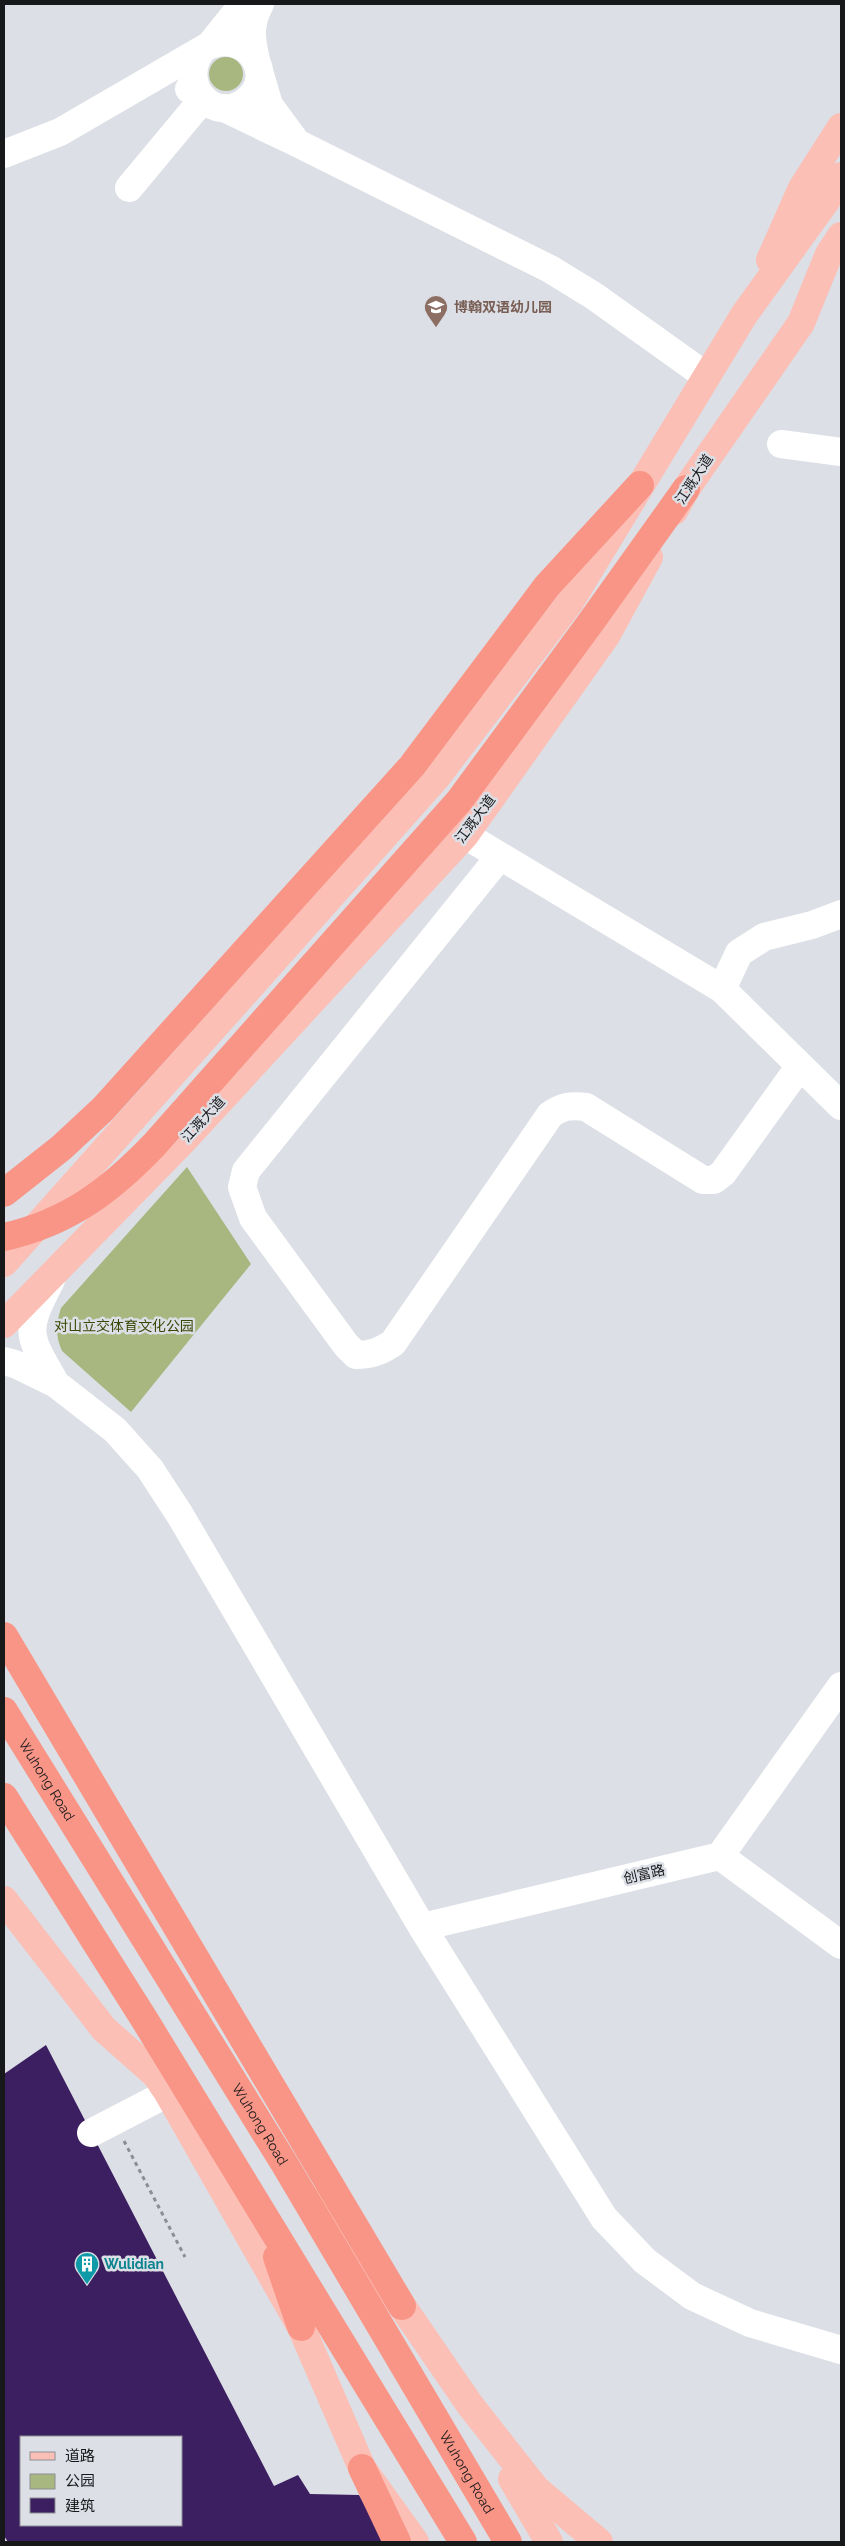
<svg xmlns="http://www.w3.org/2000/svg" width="845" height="2546" font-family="Raleway,'Noto Sans SC',sans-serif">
<rect width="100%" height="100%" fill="#dcdfe5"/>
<path fill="#a7b77f" d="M209 74a17 17 0 1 1 34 0a17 17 0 1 1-34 0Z
M187,1167L251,1264L131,1412L62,1351C55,1335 56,1324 61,1308Z"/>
<path fill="#3c1f60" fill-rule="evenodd" d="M46,2045L274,2486L298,2475L310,2494L359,2495L385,2542H8L4,2536V2074ZM21,2437H181V2525H21Z"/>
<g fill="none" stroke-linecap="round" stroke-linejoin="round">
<path stroke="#8c8e93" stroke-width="3" stroke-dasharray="4 4" stroke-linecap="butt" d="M124,2141L185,2257"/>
<path stroke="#fff" stroke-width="28" d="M210,45L243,4
M256,60C251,39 249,24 260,4
M224,108L297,143L269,105L259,71
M297,143L550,269L594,296L706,376
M4,154L60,132L210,45C248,31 278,76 246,101C215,125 177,86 201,51
M129,188L203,99L189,89
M781,444L841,452
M465,835L722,989L841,1106
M500,856L246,1171L242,1187L253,1218L346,1345L356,1355C371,1355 381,1351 393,1343L550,1115C562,1106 571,1105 586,1107L703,1180H714L723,1173L800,1066
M722,989L739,953L764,937L812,925L841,914
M4,1361L15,1364L56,1384C27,1334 24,1332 51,1280
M56,1384L115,1430L150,1469L180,1515L422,1927L604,2218L645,2261L692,2296L750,2323L841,2350
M720,1856L841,1686
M422,1927L720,1856L841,1945
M91,2133L168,2093"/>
<path stroke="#fbbfb6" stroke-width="28" d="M770,260L802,188L841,127
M674,511L686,489L801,323L829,254L841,236
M4,1263L436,778L570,602L744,315L826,201L841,176
M4,1324L182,1142L465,835L606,636L649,557
M4,1900L104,2029L156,2075L168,2093L301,2327L362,2468L415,2542
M317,2202L402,2306L470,2405L536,2489L599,2542
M512,2479L549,2542"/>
<g stroke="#f99586" stroke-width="28">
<path d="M4,1193L61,1148L103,1109L412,766L547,586L640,485"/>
<path d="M4,1237C67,1223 110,1191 154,1145L459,801L591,622L686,489"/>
<path d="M4,1636L402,2306"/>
<path id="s1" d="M4,1711L284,2163L508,2542"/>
<path d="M4,1797L146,2022L463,2542"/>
<path d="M277,2257L301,2327"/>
<path d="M362,2468L397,2542"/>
</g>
</g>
<defs>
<g id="school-pin" transform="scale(1.25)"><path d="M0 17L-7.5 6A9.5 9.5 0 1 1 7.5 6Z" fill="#8d6e63" stroke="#dcdfe5"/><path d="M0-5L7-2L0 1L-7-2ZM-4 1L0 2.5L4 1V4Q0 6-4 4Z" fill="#fff"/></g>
<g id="building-pin" transform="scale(1.25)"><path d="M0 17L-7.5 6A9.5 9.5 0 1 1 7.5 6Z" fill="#0f9aa8" stroke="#dcdfe5"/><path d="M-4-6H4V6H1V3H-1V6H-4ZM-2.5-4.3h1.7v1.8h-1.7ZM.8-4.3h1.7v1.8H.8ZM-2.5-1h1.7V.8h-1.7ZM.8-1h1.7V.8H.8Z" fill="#fff"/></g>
</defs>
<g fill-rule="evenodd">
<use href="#school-pin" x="436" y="307"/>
<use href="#building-pin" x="87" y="2264"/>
</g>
<g text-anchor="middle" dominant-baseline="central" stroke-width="5" stroke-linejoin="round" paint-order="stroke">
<g font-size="14" font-weight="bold" fill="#785e54" stroke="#dcdfe5" text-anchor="start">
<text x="454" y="307">博翰双语幼儿园</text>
</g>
<g font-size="14" fill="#17181a" stroke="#dcdfe5">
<text transform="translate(694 479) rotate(-57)">江溉大道</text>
<text transform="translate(475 819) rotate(-53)">江溉大道</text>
<text transform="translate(203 1119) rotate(-47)">江溉大道</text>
<text stroke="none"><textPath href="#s1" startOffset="81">Wuhong Road</textPath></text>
<text transform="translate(644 1874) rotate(-13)">创富路</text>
<text stroke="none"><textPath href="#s1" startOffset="486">Wuhong Road</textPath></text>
<text stroke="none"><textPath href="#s1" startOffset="891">Wuhong Road</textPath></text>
</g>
<g font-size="14" fill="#3b4706" stroke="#dcdfe5">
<text x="124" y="1326">对山立交体育文化公园</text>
</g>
<g font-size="14" font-weight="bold" fill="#0d838f" stroke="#dcdfe5" text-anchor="start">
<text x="104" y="2264">Wulidian</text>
</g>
</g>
<rect width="845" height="2546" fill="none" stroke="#17181a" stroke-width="10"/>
<rect x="20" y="2436" width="162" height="90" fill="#dcdfe5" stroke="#8d8f94"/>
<rect x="30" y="2452" width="25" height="8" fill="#fbbfb6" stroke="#8d8f94"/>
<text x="65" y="2461" font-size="15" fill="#17181a">道路</text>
<rect x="30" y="2474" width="25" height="15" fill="#a7b77f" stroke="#8d8f94"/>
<text x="65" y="2486" font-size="15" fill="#17181a">公园</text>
<rect x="30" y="2498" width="25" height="15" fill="#3c1f60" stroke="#8d8f94"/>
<text x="65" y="2511" font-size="15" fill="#17181a">建筑</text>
</svg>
